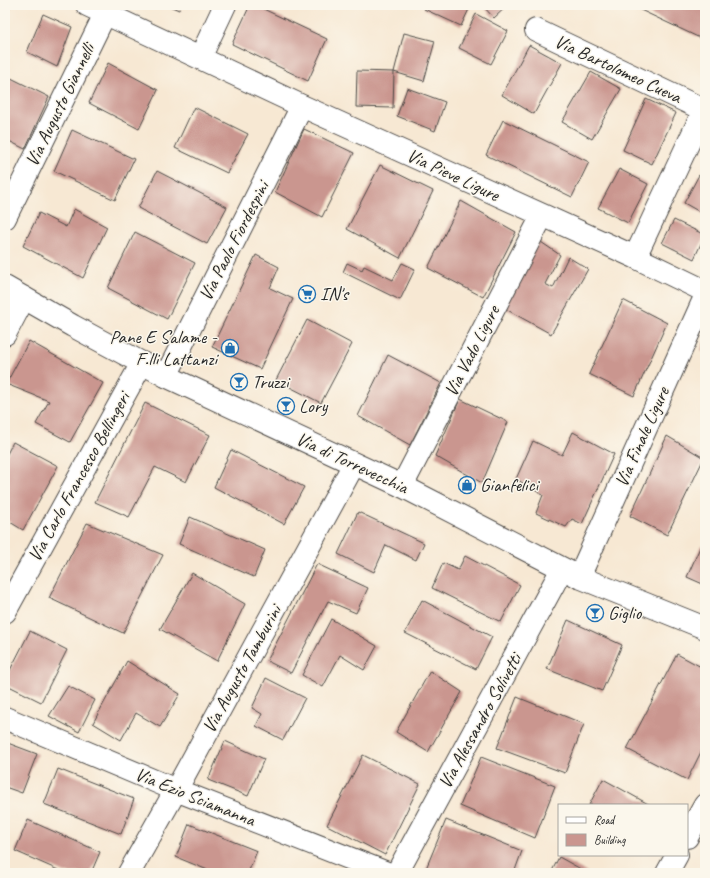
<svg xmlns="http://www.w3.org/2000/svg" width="710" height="878" font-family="Caveat,sans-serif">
<rect width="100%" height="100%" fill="#fbf7ec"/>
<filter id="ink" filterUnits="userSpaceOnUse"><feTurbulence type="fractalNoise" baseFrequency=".025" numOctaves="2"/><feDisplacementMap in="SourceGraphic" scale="8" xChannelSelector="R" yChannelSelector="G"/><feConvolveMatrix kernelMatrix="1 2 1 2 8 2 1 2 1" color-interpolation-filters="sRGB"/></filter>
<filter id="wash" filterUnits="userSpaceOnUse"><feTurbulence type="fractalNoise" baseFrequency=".012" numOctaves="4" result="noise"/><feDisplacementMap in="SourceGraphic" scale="16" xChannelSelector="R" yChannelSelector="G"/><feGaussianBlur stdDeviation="0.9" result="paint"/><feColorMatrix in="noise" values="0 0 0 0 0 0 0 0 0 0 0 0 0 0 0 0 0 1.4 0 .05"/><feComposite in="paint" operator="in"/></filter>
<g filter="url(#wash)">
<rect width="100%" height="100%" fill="#f7e8d3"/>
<g id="blocks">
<path fill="#ca968f" d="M5,5H12L5,16Z
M167,5H181L179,10Z
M250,5H255L327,39L308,81L232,44Z
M426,5H471L461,26L424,9Z
M482,5H508L494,18Z
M630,5H705V27L700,38Z
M43,14L72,27L57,67L27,52Z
M476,14L508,31L491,64L459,48Z
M404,33L435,41L424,81L394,72Z
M529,45L562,63L534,114L502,95Z
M108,63L158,90L139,129L89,103Z
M357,71L394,72L393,108L356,107Z
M591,72L621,89L592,139L562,122Z
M5,75L49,97L25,149L5,139Z
M407,88L445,102L435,131L397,116Z
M646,99L676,113L652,164L623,150Z
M194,107L248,134L227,173L175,148Z
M503,120L589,162L572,197L486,155Z
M304,129L354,153L322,217L275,192Z
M72,130L134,159L115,200L54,171Z
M380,165L433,191L400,258L347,229Z
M619,169L648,184L628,223L598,208Z
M157,171L227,207L207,244L138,208Z
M699,175L705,178V215L684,203Z
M461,201L516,232L483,297L428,268Z
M74,209L107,227L83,278L23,246L39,213L66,227Z
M674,220L705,235L694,259L662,243Z
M135,232L195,263L167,319L108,288Z
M538,240L560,255L545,284L553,288L568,257L588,269L551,334L502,307Z
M256,255L279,267L270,288L293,299L260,369L212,347Z
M347,263L362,270L364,266L393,280L402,263L415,269L400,300L343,272Z
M623,300L667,323L634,396L589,374Z
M307,320L352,344L321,403L276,380Z
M705,340V352L701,350Z
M29,341L103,383L70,442L36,424L49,401L6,384Z
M388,355L441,383L410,445L358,416Z
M460,399L508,422L482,483L435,456Z
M145,403L210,435L186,482L155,467L129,517L95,502Z
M573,432L614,454L582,524L572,519L566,527L536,513L543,495L516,479L533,441L562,455Z
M667,436L704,458L667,535L630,516Z
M13,442L58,466L23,530L5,519V458Z
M231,450L304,487L284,524L214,487Z
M358,512L424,543L416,560L386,545L374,572L338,554Z
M190,517L265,550L254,577L179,544Z
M87,523L163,555L123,633L49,598Z
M701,545L705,547V585L687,577Z
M465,556L520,585L501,622L432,588L443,563L458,570Z
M317,564L368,588L356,613L328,601L291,673L267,661Z
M192,573L245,604L217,661L160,629Z
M422,600L492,637L476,669L405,633Z
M331,619L377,646L364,670L340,655L323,687L302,675Z
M568,620L622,645L602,691L547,669Z
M30,631L67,650L41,702L5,684V680Z
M677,654L705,669V744L687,780L627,749Z
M127,661L180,694L160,727L136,713L121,740L93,723Z
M430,671L462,692L428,752L396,732Z
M266,678L305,698L283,740L256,726L262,714L252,708Z
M68,686L95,700L79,732L49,716Z
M517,697L584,724L565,773L497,748Z
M225,741L264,759L248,796L208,780Z
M5,742L37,754L22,793L5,787Z
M363,755L420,784L385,855L327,825Z
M481,757L555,786L535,838L460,806Z
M58,769L134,799L121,834L44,804Z
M603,779L650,805H589Z
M28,820L100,852L91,873H65L15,851Z
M446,820L522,851L514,873H431L425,871Z
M189,824L257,851L248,873H215L176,857Z
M705,854V867L700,865Z
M559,857L588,873H551Z"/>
</g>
</g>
<g filter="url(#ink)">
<use href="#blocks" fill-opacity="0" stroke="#4a4744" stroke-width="1"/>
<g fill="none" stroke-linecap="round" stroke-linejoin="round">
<g stroke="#4a4744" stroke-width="24">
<path id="minor" d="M87,5L302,106L635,257L705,291
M536,30L704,110L635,257
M200,58L225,5
M5,218L105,14
M5,334L24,298
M166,376L302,106
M402,486L542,216
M579,577L705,297
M5,612L142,363
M5,718L176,790L387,873
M129,873L176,790L354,464
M397,873L562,569"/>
</g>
<g stroke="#4a4744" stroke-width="24">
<path id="tertiary" d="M687,837L705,805
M667,873L677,855"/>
</g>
<g stroke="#4a4744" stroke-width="24">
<path id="secondary" d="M5,287L73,326L166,376L402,486L579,577L705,628"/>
</g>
<use href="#minor" stroke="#fff" stroke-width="22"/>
<use href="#tertiary" stroke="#fff" stroke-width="22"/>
<use href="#secondary" stroke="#fff" stroke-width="22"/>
</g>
</g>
<defs>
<g id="supermarket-ring" transform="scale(0.9)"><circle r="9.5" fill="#fbf7ec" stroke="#1f6fb2" stroke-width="1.5"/><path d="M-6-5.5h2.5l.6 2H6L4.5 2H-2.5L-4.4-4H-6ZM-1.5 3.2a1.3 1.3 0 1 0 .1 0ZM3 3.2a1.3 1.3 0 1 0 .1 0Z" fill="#1f6fb2"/></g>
<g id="shop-ring" transform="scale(0.9)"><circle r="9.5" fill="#fbf7ec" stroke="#1f6fb2" stroke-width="1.5"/><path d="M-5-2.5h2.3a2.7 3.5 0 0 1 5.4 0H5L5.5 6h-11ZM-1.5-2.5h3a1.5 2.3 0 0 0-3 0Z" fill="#1f6fb2"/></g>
<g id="bar-ring" transform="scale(0.9)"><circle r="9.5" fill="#fbf7ec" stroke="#1f6fb2" stroke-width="1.5"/><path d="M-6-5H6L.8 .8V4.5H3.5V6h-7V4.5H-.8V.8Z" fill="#1f6fb2"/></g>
</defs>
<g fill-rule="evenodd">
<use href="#supermarket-ring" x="307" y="294"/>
<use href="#shop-ring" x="230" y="348"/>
<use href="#bar-ring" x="239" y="382"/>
<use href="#bar-ring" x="286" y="406"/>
<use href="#shop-ring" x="467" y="485"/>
<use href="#bar-ring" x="595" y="613"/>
</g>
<g text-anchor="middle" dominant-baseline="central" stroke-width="3" stroke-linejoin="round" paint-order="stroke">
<g font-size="19" fill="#2b2b2b" stroke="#fbf7ec">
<text transform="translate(618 69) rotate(25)">Via Bartolomeo Cueva</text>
<text transform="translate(60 105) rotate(-64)">Via Augusto Giannelli</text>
<text transform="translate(453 175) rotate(25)">Via Pieve Ligure</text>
<text transform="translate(234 241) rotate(-63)">Via Paolo Fiordespini</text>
<text transform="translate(472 351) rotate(-63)">Via Vado Ligure</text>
<text transform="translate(642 437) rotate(-66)">Via Finale Ligure</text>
<text transform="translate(352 463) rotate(25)">Via di Torrevecchia</text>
<text transform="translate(79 477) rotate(-61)">Via Carlo Francesco Bellingeri</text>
<text transform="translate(242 669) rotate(-61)">Via Augusto Tamburini</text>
<text transform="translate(480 721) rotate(-61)">Via Alessandro Solivetti</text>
<text transform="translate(195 797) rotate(22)">Via Ezio Sciamanna</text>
</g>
<g font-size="19" fill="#2b2b2b" stroke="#fbf7ec" text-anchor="start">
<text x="320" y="294">IN's</text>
<text x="217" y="337" text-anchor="end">Pane E Salame -<tspan x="217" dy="22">F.lli Lattanzi</tspan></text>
<text x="252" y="382">Truzzi</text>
<text x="299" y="406">Lory</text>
<text x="480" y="485">Gianfelici</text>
<text x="608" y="613">Giglio</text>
</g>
</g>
<rect width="710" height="878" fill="none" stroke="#fbf7ec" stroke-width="20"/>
<rect x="558" y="804" width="130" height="52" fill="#fbf7ec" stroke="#a8a59f"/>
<rect x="566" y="817" width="20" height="6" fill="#ffffff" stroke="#a8a59f"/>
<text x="594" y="824" font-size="12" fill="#2b2b2b">Road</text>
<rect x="566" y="834" width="20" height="12" fill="#ca968f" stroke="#a8a59f"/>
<text x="594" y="844" font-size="12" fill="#2b2b2b">Building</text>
</svg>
